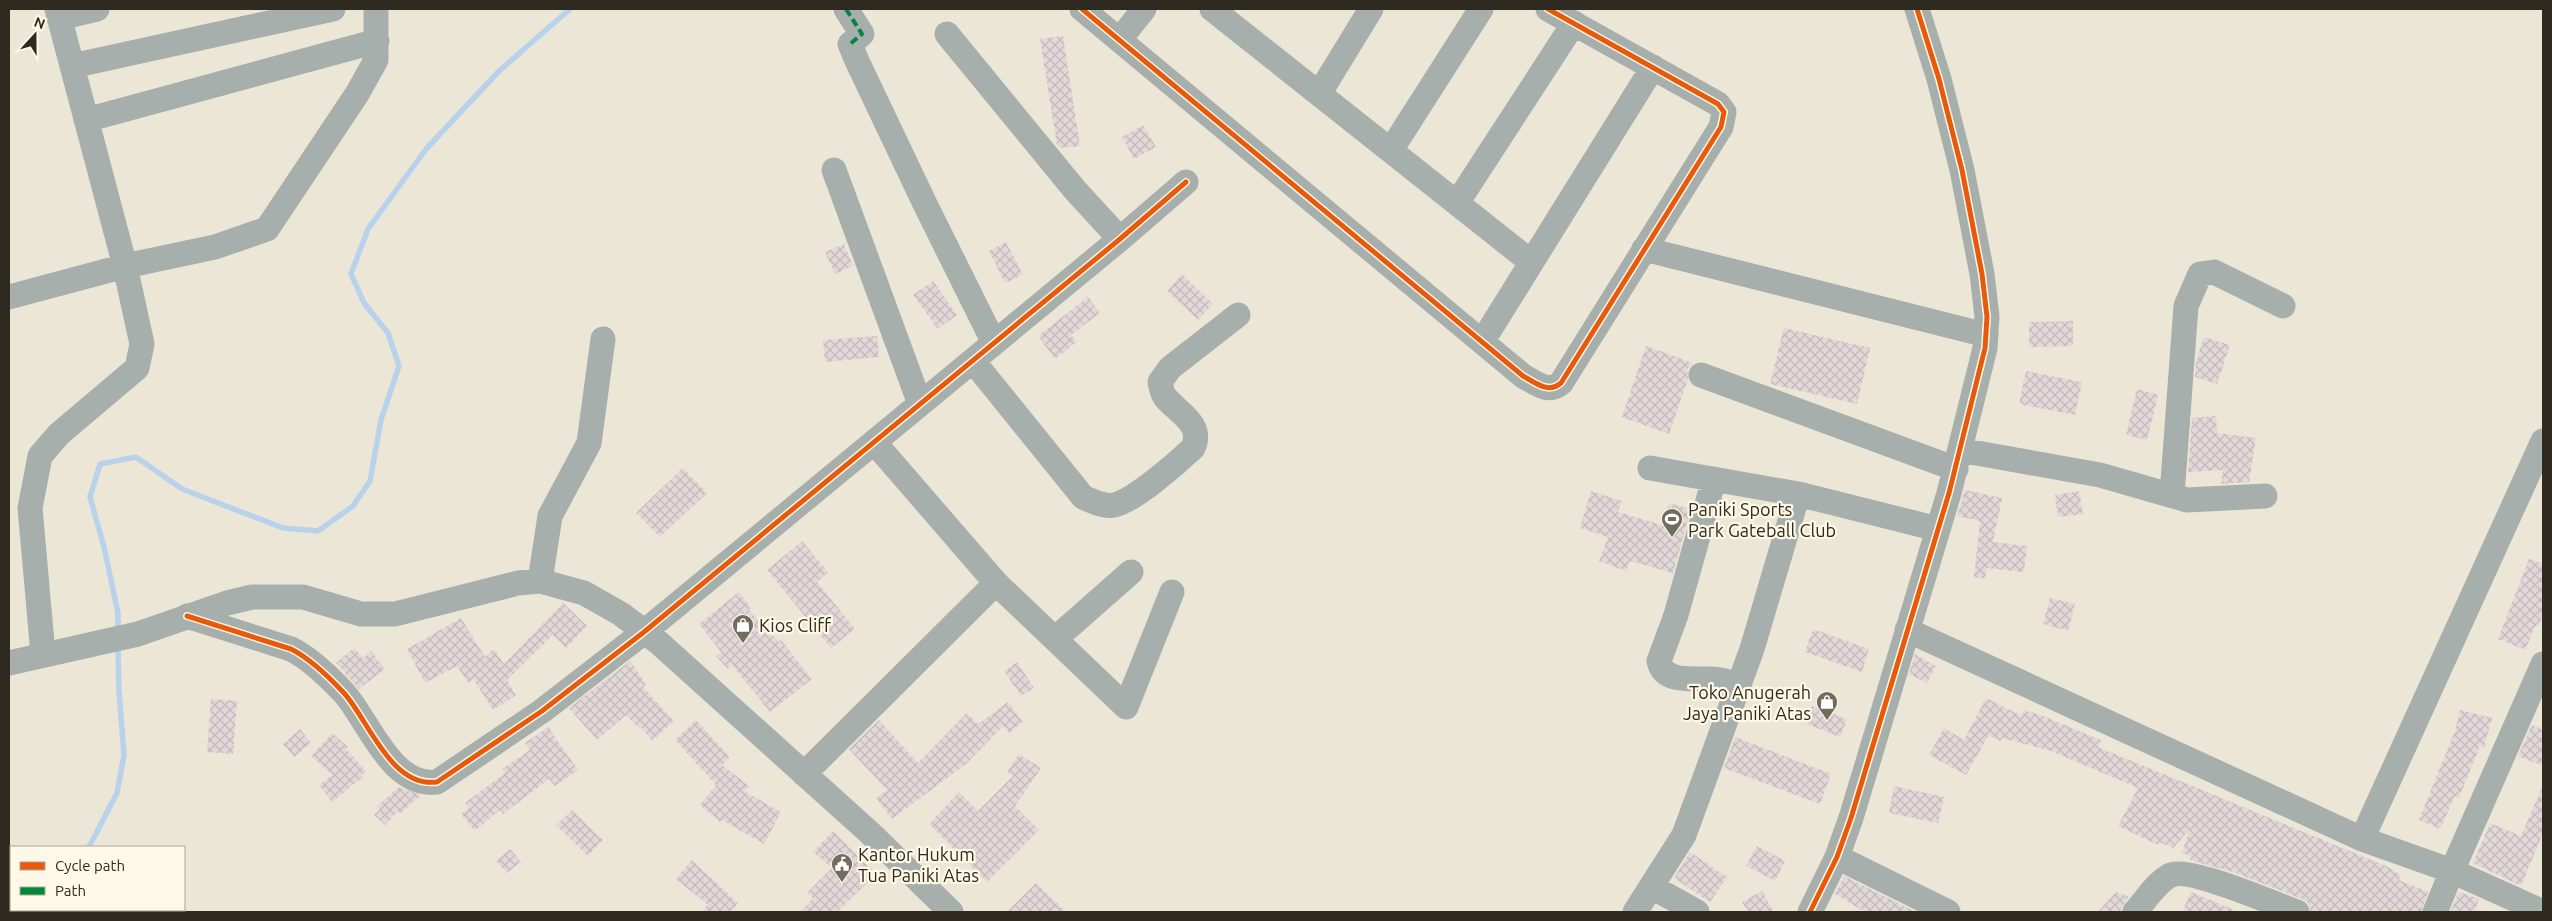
<svg xmlns="http://www.w3.org/2000/svg" width="2552" height="921" font-family="Ubuntu,sans-serif">
<defs>
<pattern id="building-cross-hatch" width="8" height="8" patternUnits="userSpaceOnUse" patternTransform="scale(1.25)"><rect width="8" height="8" fill="#e3d8d9"/><path d="M0 0l8 8M0 8l8-8" fill="none" stroke="#c3baba"/></pattern>
</defs>
<rect width="100%" height="100%" fill="#ece6d6"/>
<g fill="none" stroke-linecap="round" stroke-linejoin="round">
<path stroke="#b7d2ea" stroke-width="5.5" d="M118,633V613L104,547L90,497L100,464L136,457L182,489L283,528L318,531L353,506L370,481L381,420L399,366L388,333L364,303L351,274L368,229L426,149L499,71L570,9
M89,847L117,793L124,755L119,691L118,645
M36,912V910"/>
</g>
<path fill="url(#building-cross-hatch)" d="M1063,36L1080,146L1060,148L1057,145L1040,39Z
M1143,125L1156,147L1134,159L1122,137Z
M1006,242L1023,275L1005,283L989,251Z
M844,244L853,266L835,274L825,252Z
M1182,274L1213,304L1198,320L1167,291Z
M933,281L957,315L938,329L913,295Z
M1088,297L1100,313L1071,335L1077,342L1055,359L1038,336Z
M2073,321V346L2029,347V322Z
M1784,328L1870,348L1857,404L1770,384Z
M877,336L879,357L825,362L823,340Z
M2204,337L2230,345L2217,384L2195,377L2196,362Z
M1646,346L1693,363L1687,370L1688,379L1669,434L1622,417Z
M2026,371L2082,382L2075,415L2019,404Z
M2137,389L2158,395L2147,440L2126,435Z
M2216,416L2217,433L2256,438L2249,482L2221,484L2223,470L2188,472L2192,418Z
M683,468L707,493L660,537L636,513Z
M1965,490L2002,498L1993,542L2027,546L2024,572L1987,568L1985,579L1974,577L1980,521L1957,516Z
M1591,491L1622,501L1618,512L1662,525L1669,503L1691,509L1673,573L1630,561L1626,571L1599,561L1608,537L1580,528Z
M2079,491L2083,514L2058,517L2055,495Z
M802,541L828,572L817,582L855,629L831,648L767,570Z
M2529,559L2543,564V615L2538,626L2536,625L2525,650L2498,639Z
M739,592L751,608L749,610L779,642L781,640L812,679L770,712L732,665L728,669L716,656L721,652L699,624Z
M2050,598L2075,604L2068,631L2043,624Z
M563,603L587,626L566,648L553,635L507,680L516,695L493,710L473,679L468,683L457,666L425,683L407,649L461,618L485,657L494,649L504,664Z
M1813,629L1869,649L1862,672L1805,652Z
M354,648L363,658L371,651L385,669L359,689L336,663Z
M1915,654L1936,666L1927,683L1909,674Z
M630,661L646,684L643,687L674,721L652,741L641,727L639,728L626,715L597,740L569,708Z
M1017,662L1034,688L1021,696L1004,671Z
M1986,698L2022,716L2024,710L2043,716L2101,740L2098,747L2386,866L2401,875L2399,880L2428,892L2421,912H2311L2308,903L2302,899L2236,873L2190,860L2191,857L2182,852L2190,829L2173,848L2159,842L2158,845L2118,826L2138,788L2051,751L2002,738L2000,741L1989,735L1966,775L1929,755L1944,728L1964,740Z
M211,699L237,701L233,754L207,752Z
M1008,702L1023,722L1009,733L1003,726L966,764L892,819L876,798L887,790L849,749L879,720L918,763L967,713L978,724Z
M1812,706L1847,719L1840,737L1807,724Z
M2460,710L2492,718L2484,747L2480,746L2459,798L2455,796L2440,829L2419,820L2455,731Z
M696,720L730,757L722,765L749,786L744,791L781,812L764,844L722,820L720,822L700,805L716,785L675,740Z
M2532,725L2543,730V766L2518,756Z
M548,727L578,770L555,786L549,779L503,814L500,810L475,831L461,814L469,808L465,803L505,773L502,769L530,750L525,743Z
M300,729L311,743L294,757L283,744Z
M332,733L348,747L346,749L366,771L362,775L363,777L332,802L319,785L332,775L311,756Z
M1735,737L1831,774L1820,804L1724,768Z
M1019,754L1041,768L1015,806L1039,830L987,882L929,824L959,792L978,811L1013,776L1007,772Z
M2543,785V833L2521,886L2473,863L2490,823L2521,836Z
M1894,786L1944,797L1938,823L1889,813Z
M399,787L421,795L400,814L398,811L385,825L374,815L380,809L377,806Z
M572,810L603,840L588,856L556,825Z
M833,831L876,874L837,912H800L813,898L807,893L832,868L813,852Z
M1757,846L1785,861L1775,881L1746,866Z
M510,849L521,862L507,873L496,861Z
M1690,852L1727,877L1710,902L1674,878Z
M692,860L738,903L730,912H702L708,905L676,879Z
M1844,876L1916,912H1865L1835,894Z
M1036,883L1066,912H1007Z
M1762,891L1774,912H1748L1742,902Z
M2116,892L2129,897L2119,912H2098Z
M2191,892L2239,912H2182Z
M2459,892L2479,899L2475,910L2478,912H2450Z"/>
<g fill="none" stroke-linecap="round" stroke-linejoin="round">
<path stroke="#a7afad" stroke-width="25" d="M846,9L862,34L850,44L857,61L925,204L994,343
M1082,9L1523,376C1536,383 1548,394 1561,383L1721,127L1724,112L1718,104L1548,9
M1212,9L1531,262
M59,18L97,9
M947,34L1075,190L1120,239
M1120,39L1144,9
M72,66L333,9
M1319,94L1371,9
M86,120L377,41
M1391,150L1481,9
M834,170L920,404
M1457,203L1574,23
M1644,249L1986,335
M9,297L125,266L215,247L267,229L357,94L376,60V9
M1482,342L1653,67
M973,361L1083,497C1092,501 1104,507 1114,505C1134,501 1177,463 1193,448C1204,424 1178,413 1165,397C1162,393 1161,387 1160,382L1170,368L1238,315
M1701,375L1956,469
M874,442L996,583L1126,707L1172,592
M1960,450L2100,475L2187,500L2265,496
M1650,468L1798,494L1938,529
M1714,479L1676,615L1659,661C1664,684 1694,678 1712,679C1721,679 1730,682 1739,685
M2172,495L2186,306L2200,274L2214,272L2283,306
M540,581L550,516L589,443L603,339
M187,616L291,649C311,659 329,677 344,693C369,721 391,788 437,782L542,711L644,632L1120,239L1186,182
M1907,630L2362,839L2452,871L2435,912
M1055,639L1131,572
M43,654L30,508L40,456L59,434L137,368L142,344L125,266L57,9
M9,663L138,634L227,603L252,597H303L361,614H395L518,583L540,581L584,593L621,614L658,642L870,833L951,912
M2543,664L2452,871L2543,912
M804,774L996,583
M2362,839L2543,441
M1837,857L1948,912
M1652,887L1697,912
M1635,912L1684,835L1752,649L1798,494
M1810,912L1837,857L1851,818L1949,493L1985,348L1987,317L1982,274L1962,170L1939,79L1917,9
M2135,912C2145,901 2156,883 2169,876C2187,865 2274,904 2297,912"/>
<path stroke="#00873e" stroke-width="4" stroke-dasharray="8 4" stroke-linecap="butt" d="M846,9L862,34L850,44"/>
<g stroke="#fef9e7" stroke-width="8">
<path id="cycleway" d="M1082,9L1523,376C1536,383 1548,394 1561,383L1721,127L1724,112L1718,104L1548,9
M187,616L291,649C311,659 329,677 344,693C369,721 391,788 437,782L542,711L644,632L1120,239L1186,182
M1810,912L1837,857L1851,818L1949,493L1985,348L1987,317L1982,274L1962,170L1939,79L1917,9"/>
</g>
<use href="#cycleway" stroke="#e8590c" stroke-width="5"/>
</g>
<defs>
<g id="stadium-pin" transform="scale(1.125)"><path d="M0 17L-7.5 6A9.5 9.5 0 1 1 7.5 6Z" fill="#706c5f" stroke="#fef9e7"/><path d="M0-5a6.5 5 0 1 0 0 10a6.5 5 0 1 0 0-10ZM-3.5-1.8h7v3.6h-7Z" fill="#fff"/></g>
<g id="shop-pin" transform="scale(1.125)"><path d="M0 17L-7.5 6A9.5 9.5 0 1 1 7.5 6Z" fill="#706c5f" stroke="#fef9e7"/><path d="M-5-2.5h2.3a2.7 3.5 0 0 1 5.4 0H5L5.5 6h-11ZM-1.5-2.5h3a1.5 2.3 0 0 0-3 0Z" fill="#fff"/></g>
<g id="civic-pin" transform="scale(1.125)"><path d="M0 17L-7.5 6A9.5 9.5 0 1 1 7.5 6Z" fill="#706c5f" stroke="#fef9e7"/><path d="M-.6-6.5H3V-4.5H.6V-3L4-1V1h2V6H-6V1h2V-1L-.6-3ZM-1.2 2.5V6h2.4V2.5Z" fill="#fff"/></g>
</defs>
<g fill-rule="evenodd">
<use href="#stadium-pin" x="1672" y="519"/>
<use href="#shop-pin" x="743" y="625"/>
<use href="#shop-pin" x="1827" y="702"/>
<use href="#civic-pin" x="842" y="864"/>
</g>
<g text-anchor="middle" dominant-baseline="central" stroke-width="4.5" stroke-linejoin="round" paint-order="stroke">
<g font-size="18" fill="#2e2a1f" stroke="#fef9e7" text-anchor="start">
<text x="1688" y="509">Paniki Sports<tspan x="1688" dy="21">Park Gateball Club</tspan></text>
<text x="759" y="625">Kios Cliff</text>
<text x="1811" y="692" text-anchor="end">Toko Anugerah<tspan x="1811" dy="21">Jaya Paniki Atas</tspan></text>
<text x="858" y="854">Kantor Hukum<tspan x="858" dy="21">Tua Paniki Atas</tspan></text>
</g>
</g>
<rect width="2552" height="921" fill="none" stroke="#2e2a1f" stroke-width="20"/>
<rect x="10" y="846" width="175" height="65" fill="#fef9e7" stroke="#aba697"/>
<rect x="20" y="862" width="25" height="8" fill="#e8590c" stroke="#aba697"/>
<text x="55" y="871" font-size="15" fill="#2e2a1f">Cycle path</text>
<rect x="20" y="887" width="25" height="8" fill="#00873e" stroke="#aba697"/>
<text x="55" y="896" font-size="15" fill="#2e2a1f">Path</text>
<g transform="translate(35 35) rotate(21)" stroke="#fef9e7" stroke-width="4" paint-order="stroke">
<path d="M0-4L9 19L0 12L-9 19Z" fill="#2e2a1f"/>
<text y="-8" font-size="14" font-weight="bold" text-anchor="middle" fill="#2e2a1f">N</text>
</g>
</svg>
